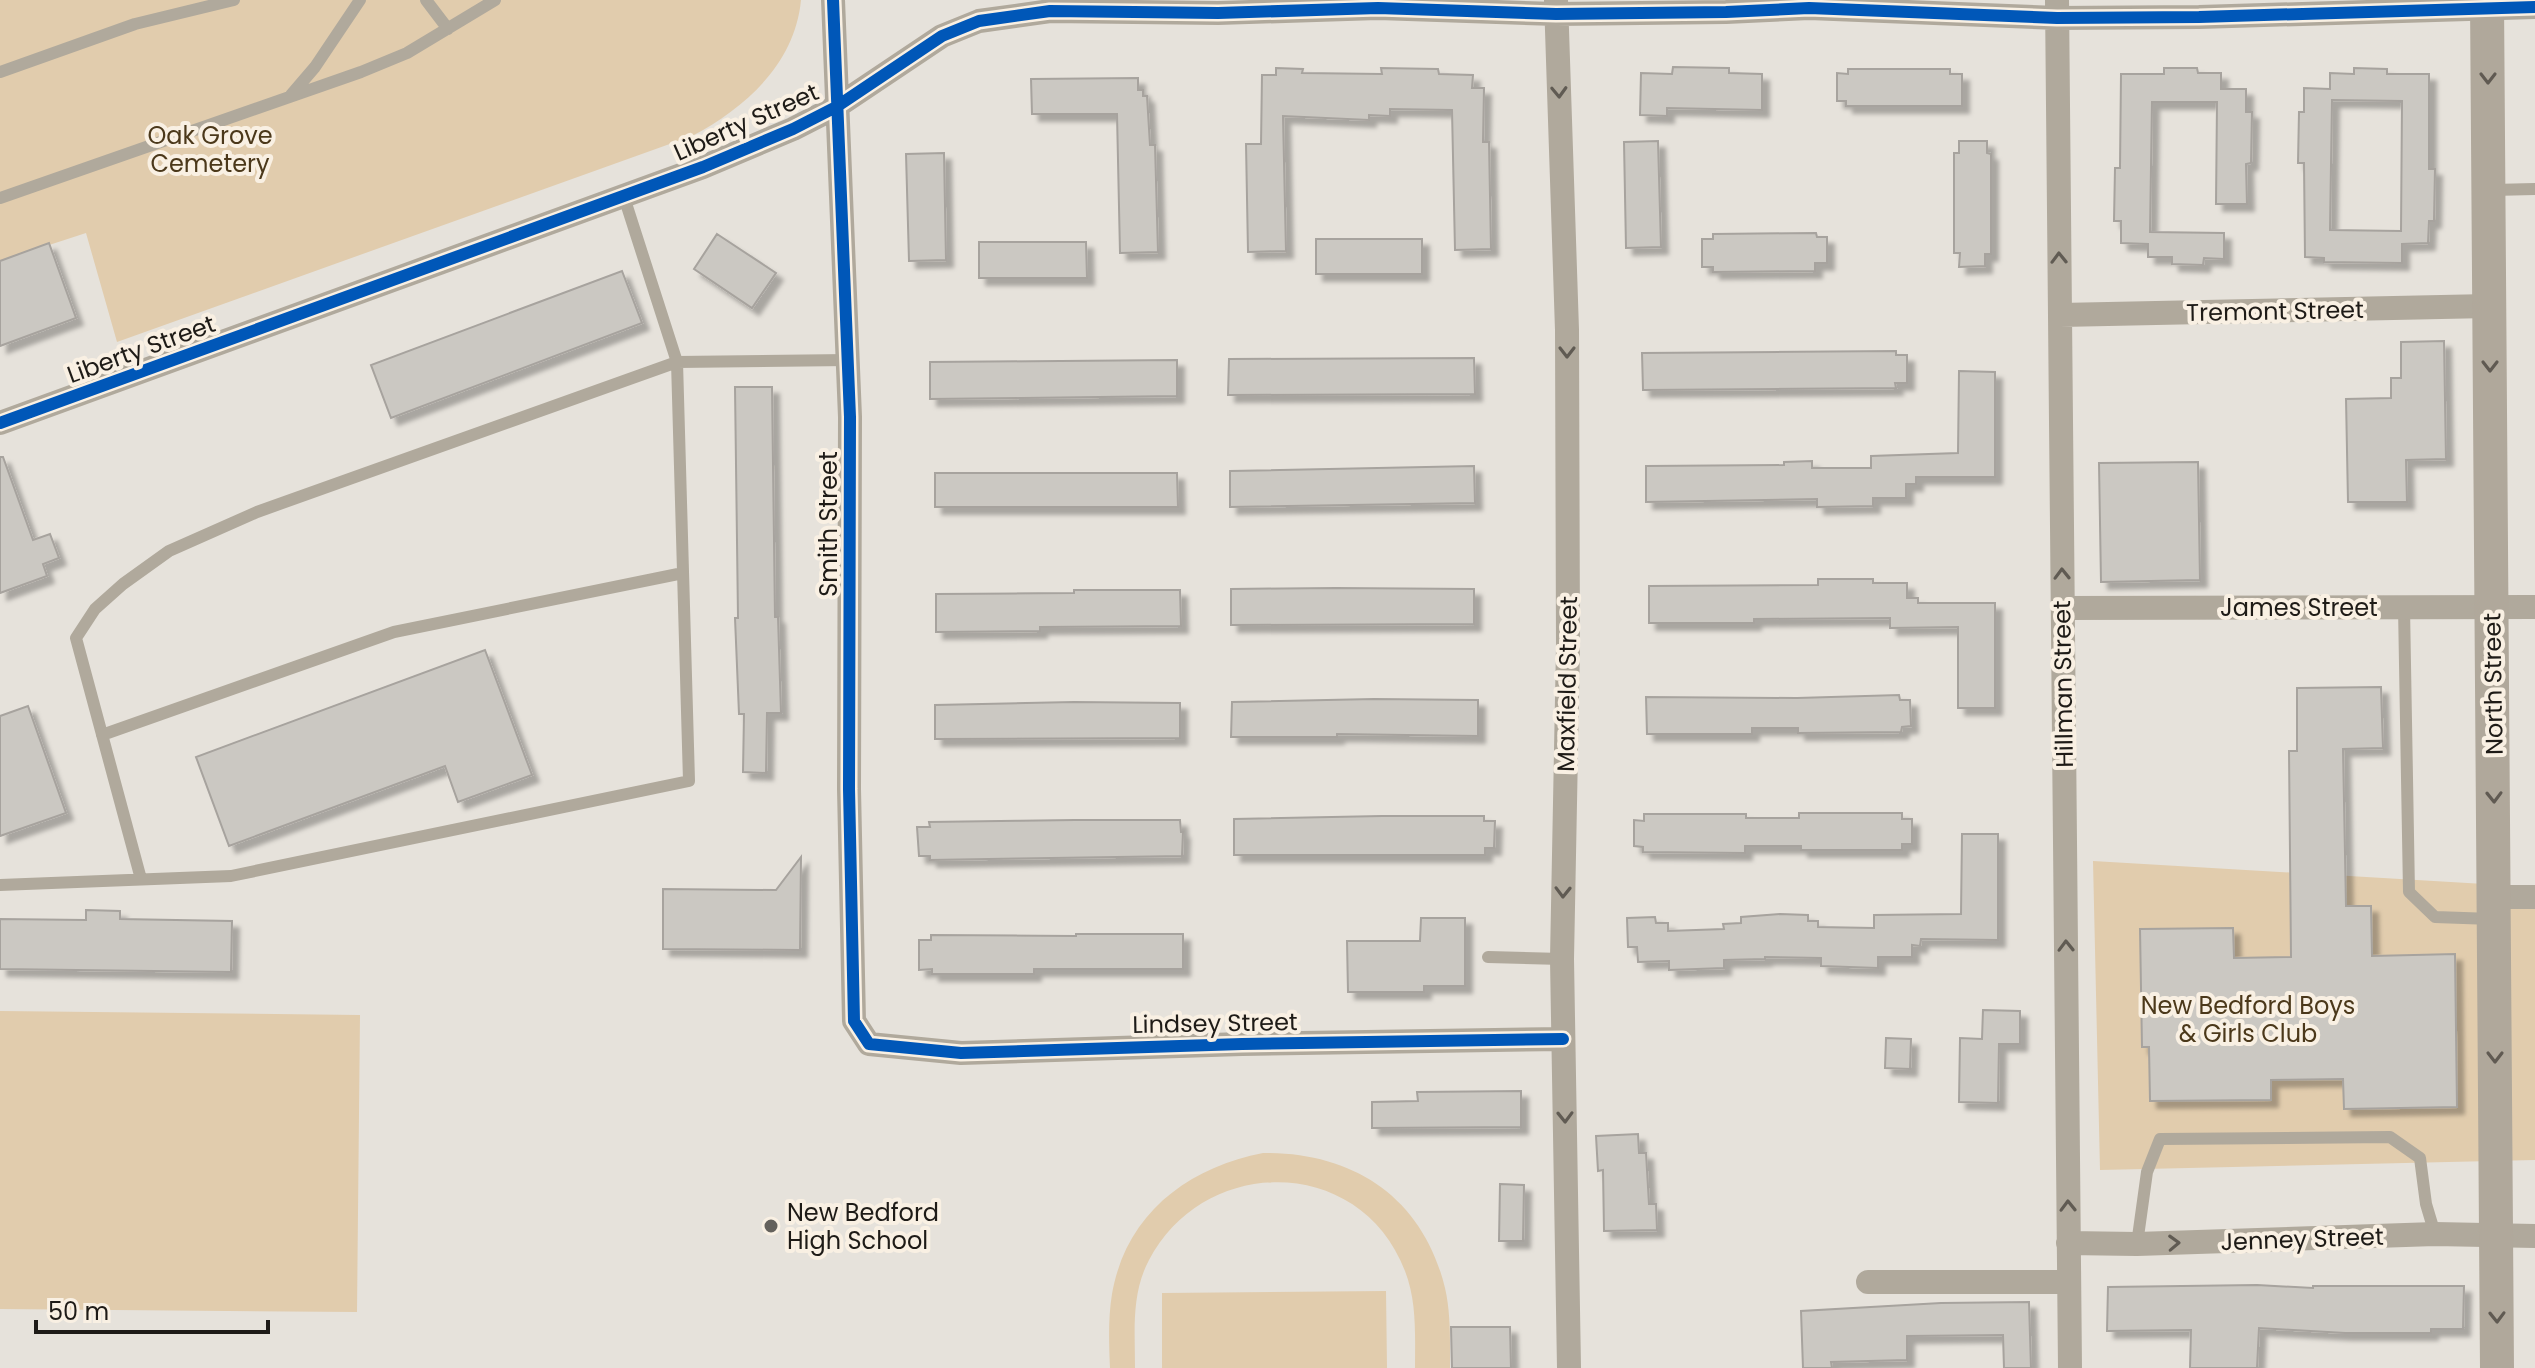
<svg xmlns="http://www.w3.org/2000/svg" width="2535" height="1368" font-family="Poppins,sans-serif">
<defs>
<filter id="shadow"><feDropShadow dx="7" dy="7" stdDeviation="2" flood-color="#0004"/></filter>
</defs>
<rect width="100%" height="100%" fill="#e6e2db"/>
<path fill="#e1ccad" d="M0,0H801C795,64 745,108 692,136L117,342L86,233L0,261Z
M2093,861L2535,887V1160L2100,1170Z
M0,1011L360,1015L357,1312L0,1309Z
M1263,1153C1353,1152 1423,1197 1445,1288C1451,1314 1450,1342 1450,1368H1415C1415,1335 1417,1302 1405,1271C1361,1155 1205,1154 1149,1260C1131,1294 1135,1331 1135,1368H1110C1109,1344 1108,1318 1112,1294C1126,1214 1187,1168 1263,1153Z
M1386,1291L1387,1368H1162V1293Z"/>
<path fill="#cbc8c2" stroke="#a7a39e" stroke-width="2" fill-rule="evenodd" filter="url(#shadow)" d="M1673,67L1729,68V73L1762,74V110L1667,108V116L1640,115L1641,73L1672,74Z
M1276,68L1303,69L1302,73L1382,74L1381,68L1438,69L1439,74L1473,75L1472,88H1484L1483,142H1489L1491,249L1455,250L1452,110L1390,109V116L1369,115V120L1283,116L1286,251L1248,252L1246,144H1261L1262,75H1276Z
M2164,68H2197L2198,73H2221V89H2246V112H2252L2251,163L2246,164L2247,204H2216L2217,102H2152L2150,232L2224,233V259L2204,258L2203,265L2172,264V257H2148V244L2121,243V221H2114L2115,168H2120L2121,74H2164Z
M2354,68L2387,69V74H2429V169H2435L2434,221H2429L2428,243L2402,244V263L2324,262V258L2305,257L2304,163H2298L2299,112H2304V88L2330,89V73L2354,74ZM2332,100L2402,101L2401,231L2330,230Z
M1848,69H1950V74H1962V106H1846V101H1837V73L1848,74Z
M1138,78V90H1143V96H1147L1150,145H1155L1158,252L1120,253L1117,114H1032L1031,79Z
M1658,141L1661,247L1626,248L1624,142Z
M1959,141H1987V153L1991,154V254H1985V266L1959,267L1960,253H1954V153H1959Z
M944,153L946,260L909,261L906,154Z
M1816,233L1817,237H1827V263H1815V271L1713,272V267H1702V239H1713V234Z
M717,234L776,273L752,308L694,269Z
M1316,239H1422V274H1316Z
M979,242H1086L1087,278H979Z
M49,243L76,318L0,346V261Z
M622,271L642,323L391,418L371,365Z
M2444,341L2446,459L2406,460L2407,502H2348L2346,399L2391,398V378H2401V342Z
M1896,351V355H1907V383H1895L1896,388L1643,390L1642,353Z
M1474,358L1475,394L1228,395L1229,359Z
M1177,360V396L930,399V362Z
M1959,371L1995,372V477H1916V484H1906V498H1873V506L1817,507V499L1646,502V466L1784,465V462L1812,461V468H1871V456L1958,453Z
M735,387H772L775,617H778L781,713H767L766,773L743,772L744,714H739L735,618H738Z
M0,457H3L33,540L50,534L59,558L43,564L47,576L0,593Z
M2198,462L2200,580L2101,582L2099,463Z
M1474,466L1475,503L1230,507V471Z
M935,473H1177L1178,507H935Z
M1818,579H1873V583H1907V598H1918V603H1995V708H1958V627L1890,628V618L1754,619V623H1649V586L1818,585Z
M1336,588L1474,589V624L1231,625V589Z
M1074,590H1180L1181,626L1040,627V631L936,632V594L1074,593Z
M485,650L532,775L458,802L445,766L229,846L196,757Z
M2381,687L2383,748L2343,749L2346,906H2371L2372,956L2455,954L2457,1107L2344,1109L2343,1079L2271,1080V1100L2150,1101L2149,1047H2142L2140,929L2233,928L2234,958L2291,957L2289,751H2297V688Z
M1899,695L1900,700H1910L1911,726L1902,727L1901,732L1798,733V728H1752V734H1647L1646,697L1797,698Z
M1374,699L1478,700V736L1337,734V737H1231L1232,702Z
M1074,702L1180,703V738L935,739V705Z
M28,706L66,813L0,836V716Z
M1799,813H1902V819H1912V844H1902V850H1801V846H1745V853L1643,852V847L1634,846V820L1644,821V814H1746V818H1799Z
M1382,816H1484V821H1495L1494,848H1485V855H1234V819Z
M1075,820H1180L1181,832H1183L1182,856L930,860V856H919L917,827H930L929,822Z
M1962,834H1998V940L1921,939L1920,946L1912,945V957H1878V968L1821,966V958L1765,957V959L1724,960V968L1669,970V961L1638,962L1637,947H1628L1627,918L1655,917L1656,923H1668V931L1724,929L1723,924L1741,923V917L1780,914L1808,915V921H1818V927L1874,928V915L1961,914Z
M801,857L800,950L663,949V889L776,890Z
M86,910L120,911V919L232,921L231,972L0,969V919L86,920Z
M1421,918H1465V986H1424V992H1348L1347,941H1420Z
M1076,934H1183V969H1034V974H932V969L919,970V940H931V935L1076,936Z
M1983,1010L2020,1011V1044H1999L1998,1103L1959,1102L1960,1038L1982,1039Z
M1886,1038L1911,1039L1910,1069L1885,1068Z
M1521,1091V1127L1372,1128V1102L1418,1101L1417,1092Z
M1638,1134L1639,1153H1646L1649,1204H1656L1657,1230L1604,1231L1603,1170L1598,1171L1596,1136Z
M1500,1184L1524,1185L1523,1241H1499Z
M2257,1285L2313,1288V1286H2464L2463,1329H2431V1333H2345L2259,1328L2257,1368H2190L2191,1330L2107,1331L2108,1287Z
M2029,1302L2031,1368H2004L2003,1335L1907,1336V1360L1831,1362L1832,1368H1803L1801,1311L1941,1303Z
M1451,1327H1510L1511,1368H1452Z"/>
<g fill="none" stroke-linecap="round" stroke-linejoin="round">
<path stroke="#b0a99c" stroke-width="12" d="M426,0L448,29
M0,72L135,24L234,0
M291,95L315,67L360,0
M2492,190L2535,189
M0,198L361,72L407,53L495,0
M2404,607L2409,892L2435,917L2492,919
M102,735L394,632L683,573
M141,879L76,638L95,609L123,584L169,551L257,512L677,362L624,197
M0,885L231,876L689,781L677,362L848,360
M1488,957L1562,959
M2137,1244L2147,1172L2160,1139L2390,1137L2420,1158L2426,1204L2435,1234"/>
<path stroke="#b0a99c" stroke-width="24" d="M833,0L850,417L849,789L854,1021L869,1044L961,1053L1242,1044L1563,1039
M1556,0L1567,330L1568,647L1562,959L1569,1368
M2057,0L2070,1368
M2060,315L2489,306
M0,423L703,167L793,129L836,107L942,36L979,21L1050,11L1218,13L1378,8L1556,14L1726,12L1809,8L2057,18L2199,17L2535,7
M2063,608L2535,607
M2495,897H2535
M2068,1243L2137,1244L2435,1234L2535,1236
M1868,1282H2069"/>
<path stroke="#b0a89b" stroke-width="34" d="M2487,0L2497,1368"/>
<g stroke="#f9f0e3" stroke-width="17">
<path id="cycleway" d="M833,0L850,417L849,789L854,1021L869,1044L961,1053L1242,1044L1563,1039
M0,423L703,167L793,129L836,107L942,36L979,21L1050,11L1218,13L1378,8L1556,14L1726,12L1809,8L2057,18L2199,17L2535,7"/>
</g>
<use href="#cycleway" stroke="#0057b8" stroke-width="12"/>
</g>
<defs><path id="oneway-chevron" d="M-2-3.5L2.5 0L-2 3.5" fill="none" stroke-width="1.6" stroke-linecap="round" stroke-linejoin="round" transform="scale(2)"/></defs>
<g stroke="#605a52">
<use href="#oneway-chevron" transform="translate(2488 78) rotate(90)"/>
<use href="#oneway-chevron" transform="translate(2490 366) rotate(90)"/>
<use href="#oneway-chevron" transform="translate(2494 797) rotate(89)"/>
<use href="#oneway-chevron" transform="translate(2495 1057) rotate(90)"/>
<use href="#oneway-chevron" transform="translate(2497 1317) rotate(89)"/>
</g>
<g stroke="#605b53">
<use href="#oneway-chevron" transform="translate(1559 92) rotate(88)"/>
<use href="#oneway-chevron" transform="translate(2059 258) rotate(-91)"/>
<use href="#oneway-chevron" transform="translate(1567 352) rotate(90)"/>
<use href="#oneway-chevron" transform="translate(2062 574) rotate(-91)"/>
<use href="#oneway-chevron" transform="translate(1563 892) rotate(91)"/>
<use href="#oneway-chevron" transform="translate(2066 946) rotate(-91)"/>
<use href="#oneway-chevron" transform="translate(1565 1117) rotate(89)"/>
<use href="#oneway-chevron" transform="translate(2068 1206) rotate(-91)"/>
<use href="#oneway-chevron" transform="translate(2174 1243) rotate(-2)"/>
</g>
<circle fill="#64615c" stroke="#f9f0e3" stroke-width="3" cx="771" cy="1226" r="8"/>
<g text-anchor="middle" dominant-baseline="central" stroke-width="8" stroke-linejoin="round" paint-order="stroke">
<g font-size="24" fill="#1e1b17" stroke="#f9f0e3">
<text transform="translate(746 122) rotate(-24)">Liberty Street</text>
<text transform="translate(2275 311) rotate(-1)">Tremont Street</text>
<text transform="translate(141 349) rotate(-20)">Liberty Street</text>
<text transform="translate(828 524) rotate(-90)">Smith Street</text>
<text x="2299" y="607">James Street</text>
<text transform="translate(1567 684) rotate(-89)">Maxfield Street</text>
<text transform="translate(2063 684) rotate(-91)">Hillman Street</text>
<text transform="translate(2493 684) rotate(-91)">North Street</text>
<text transform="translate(1215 1023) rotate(-1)">Lindsey Street</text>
<text transform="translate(2302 1239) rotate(-2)">Jenney Street</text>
</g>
<g font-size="24" fill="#4b381a" stroke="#f9f0e3">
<text x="210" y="135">Oak Grove<tspan x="210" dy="28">Cemetery</tspan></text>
<text x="2248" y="1005">New Bedford Boys<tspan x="2248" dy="28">&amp; Girls Club</tspan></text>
</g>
<g font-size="24" fill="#1e1b17" stroke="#f9f0e3" text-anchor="start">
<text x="787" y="1212">New Bedford<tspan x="787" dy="28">High School</tspan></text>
</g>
</g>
<path d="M36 1320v12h232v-12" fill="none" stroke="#1e1b17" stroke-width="4"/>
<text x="48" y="1320" font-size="24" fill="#1e1b17" stroke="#f9f0e3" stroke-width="6" paint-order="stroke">50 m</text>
</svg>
